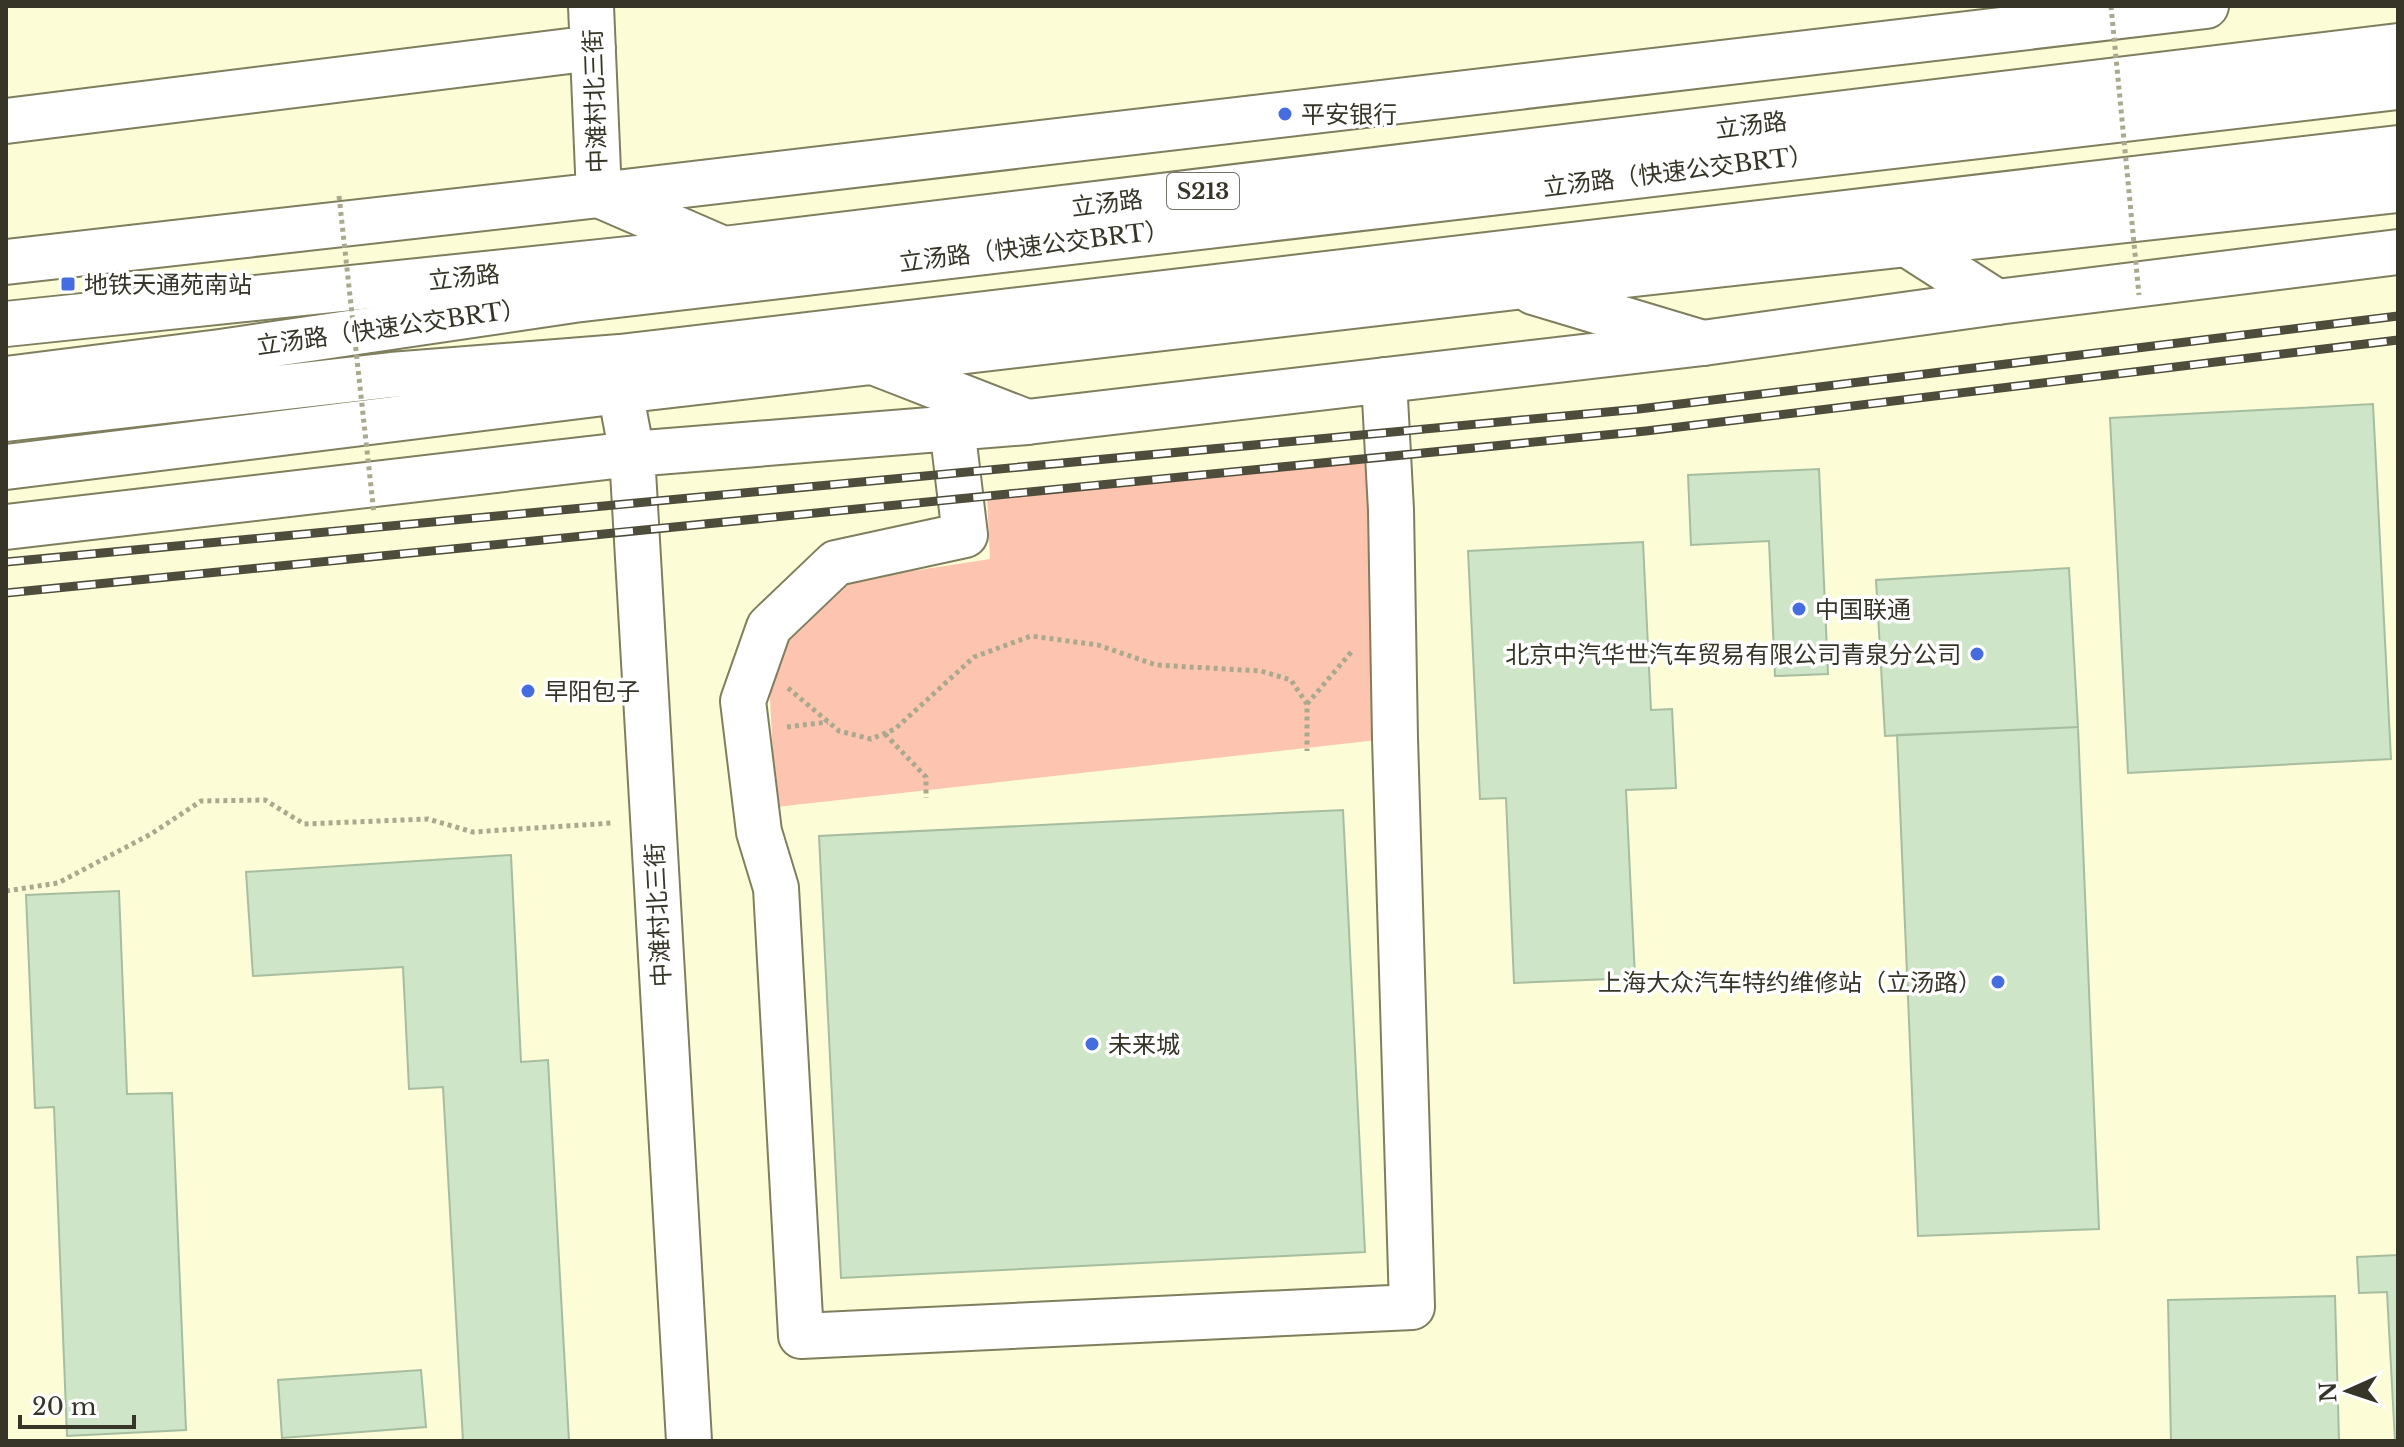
<svg xmlns="http://www.w3.org/2000/svg" width="2404" height="1447" font-family="'Libre Baskerville','Noto Sans SC',serif">
<rect width="100%" height="100%" fill="#fcfcd7"/>
<path fill="#fdc5b0" d="M1390,456L1395,738L776,807L768,664L814,607L848,581L990,559L987,496Z"/>
<path fill="#cee5c7" stroke="#a7bda0" stroke-width="2" d="M2373,404L2391,759L2128,773L2110,418Z
M1819,469L1828,674L1775,676L1769,541L1691,545L1688,475Z
M1643,542L1651,710L1672,709L1676,788L1626,790L1635,978L1514,983L1506,798L1480,799L1468,551Z
M2069,568L2078,727L1885,736L1876,580Z
M2078,727L2099,1229L1918,1236L1897,735Z
M1343,810L1365,1252L841,1278L819,836Z
M511,855L521,1062L548,1060L569,1441H463L443,1087L409,1089L403,967L253,976L246,872Z
M119,891L127,1094L172,1093L186,1430L67,1436L54,1107L35,1108L26,895Z
M2398,1255V1441H2395L2387,1292L2359,1293L2357,1257Z
M2335,1296L2339,1441H2171L2168,1300Z
M421,1370L426,1427L282,1438L278,1380Z"/>
<g fill="none" stroke-linecap="round" stroke-linejoin="round">
<g stroke="#7f7e5e" stroke-width="48">
<path id="minor" d="M591,6L599,195
M6,121L593,48
M6,262L599,195L2206,6
M6,379L220,352L574,300L2398,87
M620,391L632,454L689,1441
M6,419L391,375L620,357L2398,148
M952,427L965,535L836,563L769,627L743,701L759,832L776,888L801,1336L1412,1307L1395,738L1391,510L1384,380
M6,527L632,454L1027,422L1703,343L1997,302L2398,252"/>
</g>
<g stroke="#7f7e5e" stroke-width="48">
<path id="major" d="M599,195L721,248
M1908,245L1997,302
M1533,292L1703,343
M6,324L724,249L2398,46
M878,364L1027,422
M6,467L620,391L1516,287L2398,190"/>
</g>
<path stroke="#aaa98e" stroke-width="5" stroke-dasharray="4 4" stroke-linecap="butt" d="M788,688L839,731L871,739L895,729L974,657L1031,636L1098,645L1156,665L1261,671L1291,680L1307,704V751
M1307,704L1353,650
M787,727L828,722
M885,734L926,777V798
M6,891L58,883L151,834L201,801L265,800L304,824L428,819L473,832L612,823"/>
<use href="#minor" stroke="#fff" stroke-width="44"/>
<use href="#major" stroke="#fff" stroke-width="44"/>
<g stroke="#4e4d3c" stroke-width="9">
<path id="rail" d="M6,562L1639,409L2398,316
M6,593L1646,431L2398,340"/>
</g>
<use href="#rail" stroke="#fff" stroke-width="6" stroke-dasharray="18" stroke-linecap="butt"/>
<path stroke="#aaa98e" stroke-width="5" stroke-dasharray="4 4" stroke-linecap="butt" d="M2111,6L2139,295
M339,196L374,514"/>
</g>
<g fill="#466de0" stroke="#fff" stroke-width="3">
<circle cx="1285" cy="114" r="8"/>
<rect x="60" y="276" width="16" height="16" rx="4"/>
<circle cx="1799" cy="609" r="8"/>
<circle cx="1977" cy="654" r="8"/>
<circle cx="528" cy="691" r="8"/>
<circle cx="1998" cy="982" r="8"/>
<circle cx="1092" cy="1044" r="8"/>
</g>
<g text-anchor="middle" dominant-baseline="central" stroke-width="7" stroke-linejoin="round" paint-order="stroke">
<rect fill="#fff" stroke="#727268" stroke-width="2" x="1167" y="173" width="72" height="36" rx="6"/>
<g font-size="22" font-weight="bold" fill="#363527">
<text x="1203" y="191">S213</text>
</g>
<g font-size="24" fill="#363527" stroke="#fff">
<text transform="translate(595 101) rotate(-92)">中滩村北三街</text>
<text transform="translate(1751 125) rotate(-7)">立汤路</text>
<text transform="translate(1678 171) rotate(-7)">立汤路（快速公交BRT）</text>
<text transform="translate(1107 203) rotate(-7)">立汤路</text>
<text transform="translate(1034 246) rotate(-7)">立汤路（快速公交BRT）</text>
<text transform="translate(464 277) rotate(-6)">立汤路</text>
<text transform="translate(391 327) rotate(-8)">立汤路（快速公交BRT）</text>
<text transform="translate(658 915) rotate(-93)">中滩村北三街</text>
</g>
<g font-size="24" fill="#363527" stroke="#fff" text-anchor="start">
<text x="1301" y="114">平安银行</text>
<text x="84" y="284">地铁天通苑南站</text>
<text x="1815" y="609">中国联通</text>
<text x="1961" y="654" text-anchor="end">北京中汽华世汽车贸易有限公司青泉分公司</text>
<text x="544" y="691">早阳包子</text>
<text x="1982" y="982" text-anchor="end">上海大众汽车特约维修站（立汤路）</text>
<text x="1108" y="1044">未来城</text>
</g>
</g>
<rect width="2404" height="1447" fill="none" stroke="#363527" stroke-width="16"/>
<g transform="translate(2348 1391) rotate(267)" stroke="#ffffff" stroke-width="6" paint-order="stroke">
<path d="M0-6L14 30L0 20L-14 30Z" fill="#363527"/>
<text y="-12" font-size="22" font-weight="bold" text-anchor="middle" fill="#363527">N</text>
</g>
<path d="M20 1415v12h114v-12" fill="none" stroke="#363527" stroke-width="4"/>
<text x="32" y="1415" font-size="24" fill="#363527" stroke="#ffffff" stroke-width="6" paint-order="stroke">20 m</text>
</svg>
